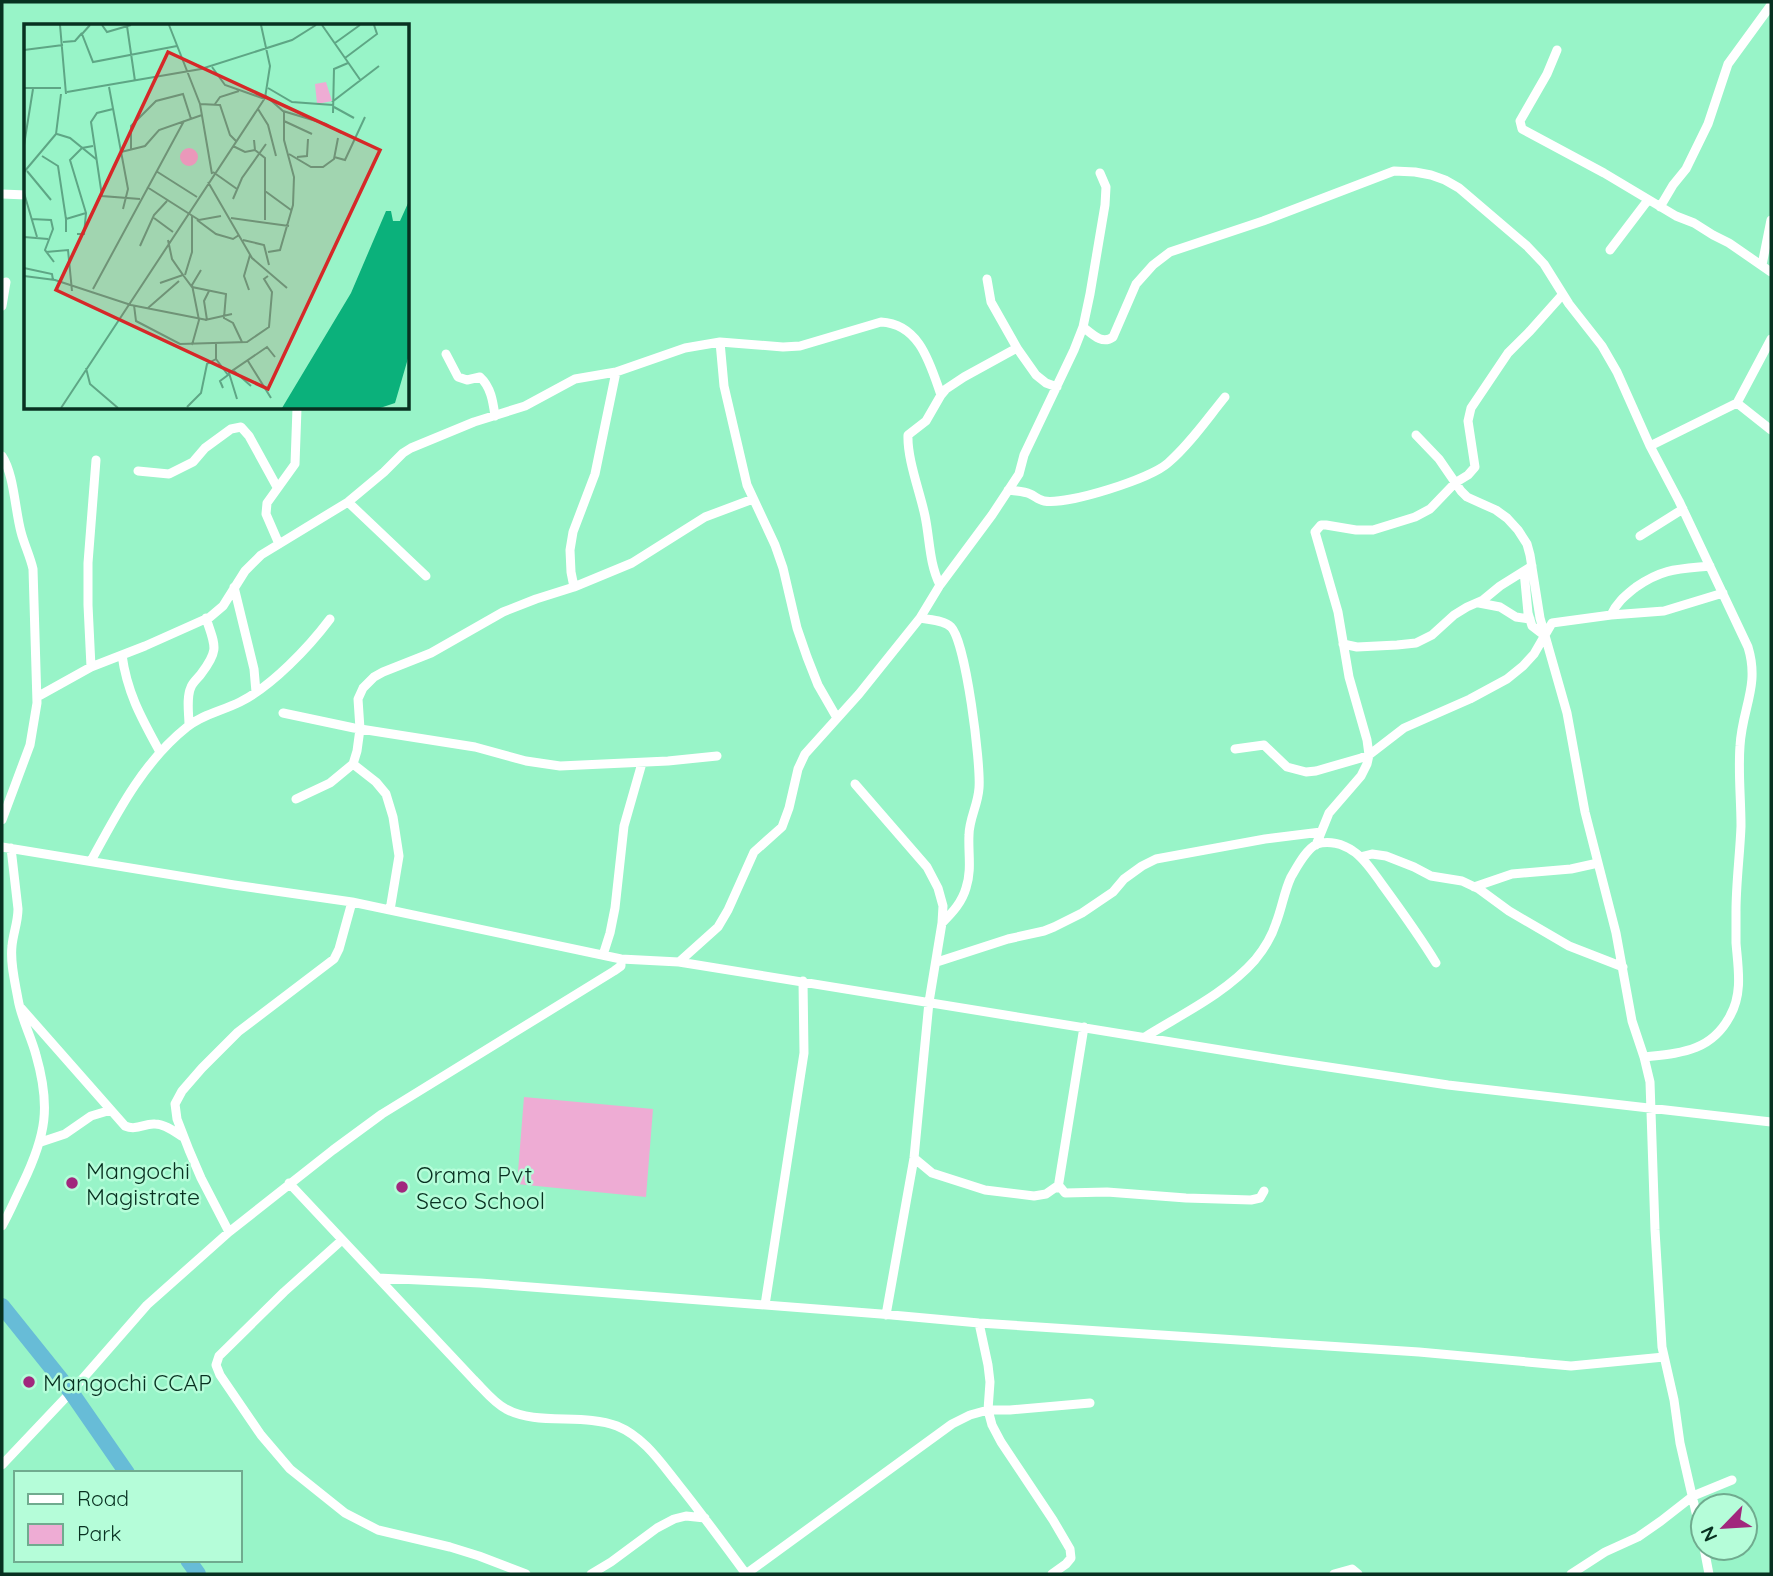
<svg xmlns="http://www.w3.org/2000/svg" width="1773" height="1576" font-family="Quicksand,sans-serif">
<rect width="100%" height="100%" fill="#98f4c8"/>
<path fill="#eeacd4" d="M524,1097L653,1109L646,1197L517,1184Z"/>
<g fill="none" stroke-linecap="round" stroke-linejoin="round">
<path stroke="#fff" stroke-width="9" d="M1557,50L1547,74L1520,121L1522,129L1604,173L1676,216L1694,223L1713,235L1729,243L1771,272
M2,194L26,195
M1660,207L1673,185L1686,169L1708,124L1728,64L1771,5
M1610,250L1648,200
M1762,265L1771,220
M987,279L991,302L1017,348L1036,375L1046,383L1057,387
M2,306L6,282
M1083,327C1092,334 1102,345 1113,337L1136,284L1153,265L1170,252L1263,221L1394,171L1415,172L1431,175L1445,180L1459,188L1527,246L1544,264L1569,304L1602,346L1617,372L1650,446L1679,501L1748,647C1760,686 1742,708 1740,746C1738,772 1741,799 1741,826C1740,854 1736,883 1736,911C1736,922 1736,932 1736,943C1738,968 1743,993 1730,1016C1711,1052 1680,1053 1644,1057
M720,342L724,386L747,485L775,545L783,568L797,628L807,657L818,685L837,718
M446,354L458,377L467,380L480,377C491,387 493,402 495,416
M1737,403L1771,430
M1416,435L1439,459L1461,491L1467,497L1496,510L1507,518L1518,530L1527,544L1530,555L1540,618L1567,713L1585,812L1616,933L1632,1021L1644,1057L1650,1082L1655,1230L1662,1347L1674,1400L1680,1443L1703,1543
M1650,446L1737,403L1771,339
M2,456C14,474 15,510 21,532C24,544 30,556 33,569L37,703L30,745L2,820
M138,471L169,474L193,462L205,448L231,429L241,427L249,436L277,487
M1008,490C1015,491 1024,491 1030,494C1035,496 1038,500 1044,501C1068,505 1150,479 1168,463C1190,444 1207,419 1225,397
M348,502L426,576
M1640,536L1683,509
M279,544L266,514L267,503L295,464L297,408
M1524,571L1528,613L1532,626L1545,636
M940,585C929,563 930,540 925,516C920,492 907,459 908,435L926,421L941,395L946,389L964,377L1017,348
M234,587L254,669L256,692
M574,587L571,572L570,550L573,532L595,474L616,372
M1479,603L1500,607L1516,617L1530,619
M1611,615C1617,602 1625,596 1636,587C1663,568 1679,569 1710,566
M920,618C929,620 944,620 951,627C966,642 981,764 979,788C978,805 969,819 969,835C968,853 972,870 966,888C962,902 953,912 942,923
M1343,644L1357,647L1397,645L1416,643L1432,635L1454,615L1467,607L1483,600L1500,586L1532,566
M122,655C127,693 142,719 160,752
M91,667L88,605V563L96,460
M37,697L91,667L145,646L210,617L223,606L245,571L261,555L348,502L384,472L403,453L411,448L474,422L525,406L575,379L616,372L685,348L720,342L783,347L800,346L881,322C920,324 930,364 941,395
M283,713L354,728L475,747L526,761L560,766L668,761L717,756
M189,725C189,714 186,698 191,687C193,682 198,678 201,674C220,649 215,646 206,618
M1235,749L1264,745L1287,767L1306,772L1316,771L1361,758L1369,755L1404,728L1470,699L1507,679L1523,666L1534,654L1552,623L1611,615L1664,611L1723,593
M353,764L376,782L386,794L393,817L399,856L390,910
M855,784L927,867L938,888L943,906L942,923L929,1002L914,1158L886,1315
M296,799L330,783L353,764L357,751L360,729L358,699L363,688L374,677L383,672L431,653L503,612L536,599L574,587L632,563L705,517L753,499
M1316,845L1329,813L1361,776L1367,764L1369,755L1367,740L1349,677L1338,612L1315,532L1321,525H1326L1356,530H1373L1415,517L1430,509L1455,483L1468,475L1475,467L1468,421L1471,408L1508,353L1530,331L1563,294
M2,847L234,885L352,902L621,959L679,962L1282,1060L1448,1085L1771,1122
M1360,857L1372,854L1386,856L1414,867L1431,876L1462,881L1479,889L1509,911L1569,946L1623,967
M91,861C117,813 143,762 187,727C203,714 222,711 240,702C272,686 309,647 330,619
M1474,887L1512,874L1571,869L1598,863
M603,955L610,933L615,908L624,826L642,763
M679,962L718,927L728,910L754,852L782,827L789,808L798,769L805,754L859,694L920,618L940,585L992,515L1019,474L1024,455L1074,350L1083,327L1090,294L1105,205L1106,187L1100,173
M937,962L1008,939L1044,931L1054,927L1082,913L1113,892L1124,879L1142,866L1156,859L1265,839L1321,832
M21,1008L125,1126C137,1131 144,1123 155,1124C165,1124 175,1132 183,1137
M1145,1037C1182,1014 1226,993 1255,960C1264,949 1272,936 1276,923C1282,908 1284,892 1291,877C1297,867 1306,849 1317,844C1329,840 1343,844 1353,851C1364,858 1373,872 1381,883C1400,909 1419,935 1436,963
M41,1142L65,1134L91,1116L111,1110
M914,1158L932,1173L985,1190L1034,1196L1046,1194L1056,1187L1061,1188L1065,1193L1107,1192L1186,1198L1251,1200L1260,1198L1264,1191
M289,1183L474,1380C484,1390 494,1403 506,1409C536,1426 584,1413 617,1426C644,1437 661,1463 678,1484C702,1514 724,1544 746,1574
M1058,1188L1084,1027
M2,1226C10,1212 16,1197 23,1183C46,1135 51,1107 36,1055C31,1036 21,1018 18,999C15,982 10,963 12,946C13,934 18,922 18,909L11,848
M229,1232L201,1178L189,1150L177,1119L175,1104L182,1091L202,1068L238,1032L334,959L339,949L352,902
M342,1240L284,1292L219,1356L216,1365L220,1375L261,1435L290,1469L345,1513L378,1530L450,1547L479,1556L526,1574
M378,1278L480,1283L881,1314L979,1323L1419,1352L1571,1366L1664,1357
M765,1305L804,1053L803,981
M979,1323L988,1365L990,1382L988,1410L992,1425L1001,1442L1053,1520L1070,1549L1071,1558L1066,1564L1052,1574
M2,1465L71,1392L147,1305L229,1232L333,1150L382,1114L614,971L621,966V959
M1704,1548L1709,1574
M591,1574L611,1562L657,1528L674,1519L686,1516L705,1518
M746,1574L952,1424L970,1415L988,1410H1010L1090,1403
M1334,1574L1352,1569L1358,1574
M1571,1574L1605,1552L1638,1537L1661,1521L1693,1496L1732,1480"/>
<path stroke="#67bcd7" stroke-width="16" d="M2,1306L71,1392L127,1473
M188,1560L198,1574"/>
</g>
<g fill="#a1277d" stroke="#b5fdd9" stroke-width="2.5">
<circle cx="72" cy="1183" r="7"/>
<circle cx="402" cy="1187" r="7"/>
<circle cx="29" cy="1382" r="7"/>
</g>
<g text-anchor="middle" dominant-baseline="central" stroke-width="5" stroke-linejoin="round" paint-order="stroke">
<g font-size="23" fill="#083121" stroke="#b5fdd9" text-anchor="start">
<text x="86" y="1170">Mangochi<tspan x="86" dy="26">Magistrate</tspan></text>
<text x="416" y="1174">Orama Pvt<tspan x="416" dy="26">Seco School</tspan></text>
<text x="43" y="1382">Mangochi CCAP</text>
</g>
</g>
<g transform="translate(24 24)">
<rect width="385" height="385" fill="#98f4c8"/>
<path d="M302,58L308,77L293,80L291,60ZM156 133a9 9 0 1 1 18 0a9 9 0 1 1-18 0Z" fill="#eeacd4"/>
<path d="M385,177V331L371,379L356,384H258L327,269L362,187H367L369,197H376Z" fill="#0bb17b"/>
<path fill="none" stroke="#5ea685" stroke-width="2" d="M36,1L42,70M66,1L58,10L69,38L153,22M78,1L83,8L107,1M145,1L176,80L188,150M298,1L337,57M103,2L111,57M39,18L51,17L58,9M311,19L336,1M0,26L39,21M321,34L353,10L350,1M188,43L201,61L241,75M85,63L104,165L99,185M0,64H37M244,64L268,78L309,81M43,68L177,45L268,16L292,1M242,72L259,87L302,100L317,109M308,78L355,42M176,80L196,81L206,111L212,117M191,80L196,73L215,67M310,83L330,94M89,85L73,89L67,98L78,172L116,175M234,85L244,101L252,132M309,89L310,45L324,39M260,97L288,110M33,110L46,114L72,135M230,116L231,126L241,134V196M0,121L9,65M209,122L221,128L231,126M107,126V102L132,77L159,70L167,95M97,128L121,122L135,106L178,91M265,130L287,143H299L310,135L314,114M18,132L34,142L42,195M273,133L283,132L284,115M310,133L321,136L341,93M3,147L27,176M132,147L173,173M0,148L32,110L37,70M189,148L213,165M184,158L228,234L263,264M123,163L175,196L197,192M241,167L267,186M0,169L13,213M209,175L218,154L242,120M130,194L149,208M207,194L265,202M7,195L27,196L29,205L21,226L30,238M173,196L192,210L209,215L215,211M42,208V195L62,189M53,210H60L62,189L46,136L58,124L69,122M0,213L24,215M219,216L240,221L245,241M116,222L130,191L143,177M22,228L44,226L48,267M244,228L256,226L269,181L270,153L260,116V88M0,244L28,250L29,256M159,251L168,263L202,270L200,294L209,299L218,318M161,251L168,228V192M0,252L31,256L107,281L183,296M136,259L159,251L148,235L144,216M69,265L160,97M225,266L220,252L226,231M110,281L112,297L156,320L223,318L245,303L248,268L240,255L244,252M124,284L155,257M181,296L208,290M183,296L180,277L185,267M192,320V335L204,351L196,357L199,364M168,321L175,296L168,261L177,246M224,337L247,374M62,344L66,360L94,384M210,347L227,362M213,375L205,349L243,323L251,333M163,383L177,369L183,340L192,335M37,384L241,74L246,42L237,1"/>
<path fill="#d62828" fill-opacity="0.15" stroke="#d62828" stroke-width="3.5" d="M144,28L356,126L244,365L32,266Z"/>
<rect width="385" height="385" fill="none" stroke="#083121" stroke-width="3.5"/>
</g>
<rect width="1773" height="1576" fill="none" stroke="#083121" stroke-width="7"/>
<rect x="14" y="1471" width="228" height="91" fill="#b5fdd9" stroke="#70ab8f" stroke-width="2"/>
<rect x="28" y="1494" width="35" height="10" fill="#ffffff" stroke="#70ab8f" stroke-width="2"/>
<text x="77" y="1506" font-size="21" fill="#083121">Road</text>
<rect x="28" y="1524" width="35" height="21" fill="#eeacd4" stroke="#70ab8f" stroke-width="2"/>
<text x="77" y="1541" font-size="21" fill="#083121">Park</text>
<g transform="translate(1724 1527) rotate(245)"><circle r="33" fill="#b5fdd9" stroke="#70ab8f" stroke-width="2"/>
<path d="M0-5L12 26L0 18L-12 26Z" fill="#a1277d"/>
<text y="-10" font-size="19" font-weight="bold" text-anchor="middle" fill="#083121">N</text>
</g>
</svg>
